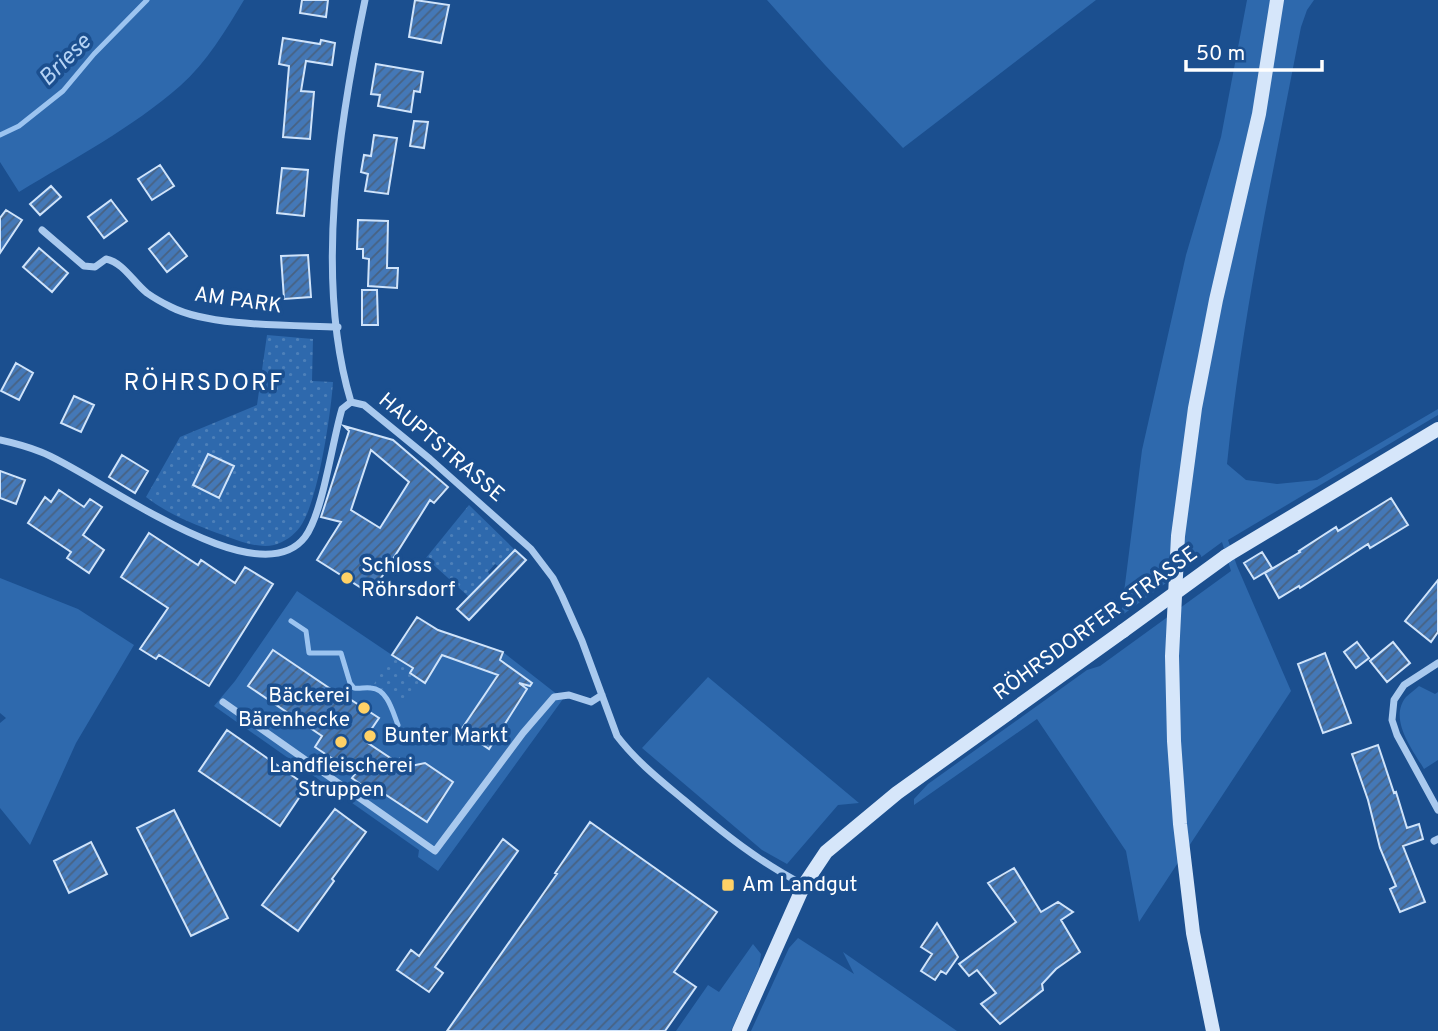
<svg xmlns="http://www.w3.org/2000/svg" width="1438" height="1031" font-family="Overpass,sans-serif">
<defs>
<pattern id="park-dots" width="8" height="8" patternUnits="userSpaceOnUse" patternTransform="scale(1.75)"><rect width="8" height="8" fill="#2e69ad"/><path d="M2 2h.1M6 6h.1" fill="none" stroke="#4d80b9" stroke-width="1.8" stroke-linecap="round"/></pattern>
<pattern id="building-hatch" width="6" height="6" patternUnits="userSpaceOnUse" patternTransform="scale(1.75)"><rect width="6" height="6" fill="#4478b7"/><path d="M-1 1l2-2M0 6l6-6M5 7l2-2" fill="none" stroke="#486282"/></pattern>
</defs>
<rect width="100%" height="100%" fill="#1b4f8f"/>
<path fill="#2e69ad" d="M0,0H244C226,30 207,62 180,86C132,128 73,159 19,192L0,162Z
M767,0H1096L903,148L825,65Z
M1247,0H1314L1307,10L1301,27C1273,172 1242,317 1227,464L1246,480L1277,484L1317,480L1438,409V415L1228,540L1237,566L1291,691L1139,922L1126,851L1037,719L914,805V799L928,784L1087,670L1100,666L1231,571L1222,542L1121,616L1142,450L1186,255L1221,137Z
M0,578L78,609L134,645L76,743L30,845L0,808V723L6,718L0,713Z
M297,591L392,655L417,617L438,630L503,652L563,699L438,871L418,857L419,850L214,706L235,681Z
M708,677L859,803L838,805L787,864L762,850L642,748Z
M1419,686L1435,694L1438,692V760L1424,769C1413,750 1388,719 1406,697C1410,693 1415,690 1419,686Z
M798,938L854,974L843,952L957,1031H751L789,948Z
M753,944L761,954L759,968L731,1031H676L708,985L719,992Z"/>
<path fill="url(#park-dots)" d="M267,335L313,339L312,381L333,382C331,413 318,503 300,527C294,535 285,542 274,545C256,549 234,539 217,533C191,523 168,514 146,497L180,437L257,405Z
M469,505L515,550L498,566L495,564L488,572L490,575L469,597L426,558Z
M392,655L413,668L410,673L421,680L406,704L374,684Z"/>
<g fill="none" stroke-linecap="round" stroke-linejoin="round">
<path stroke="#9cc4f0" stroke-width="5" d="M0,135L19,126L63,91L94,54L147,0
M291,621L306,631L309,653H341L350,683L354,688C360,689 365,687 371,688C388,689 393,713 398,725"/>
</g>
<path fill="url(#building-hatch)" stroke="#cfe3fa" stroke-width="2" fill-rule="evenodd" d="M302,0H328L326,17L300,13Z
M415,0L449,5L441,43L409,37Z
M283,38L320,44L321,40L335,43L332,65L306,61L301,91L314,92L310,139L283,137L289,66L279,64Z
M376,64L423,72L420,92L414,91L411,112L378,106L380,95L371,94Z
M414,121L428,122L424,148L410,146Z
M374,135L397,138L388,194L365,191L368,174L361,172L364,155L371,156Z
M160,165L174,186L152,200L138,179Z
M282,168L308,170L304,216L277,213Z
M51,186L61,197L40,215L30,204Z
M111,200L127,221L104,238L88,217Z
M6,210L22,220L0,253V218Z
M358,220L388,221L387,268H398L397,288L368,286L369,259L363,258V249H357Z
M169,233L187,256L167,272L149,249Z
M39,248L68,273L52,292L23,267Z
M308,255L311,297L284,299L281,256Z
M362,290H377L378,325H362Z
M16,363L33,373L19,400L1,391Z
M74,396L94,405L81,432L61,423Z
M344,426L393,440L448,487L434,503L430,500L371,594L317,560L341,522L321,517L349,431ZM371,450L409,482L380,528L351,510Z
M208,454L234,466L219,498L193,485Z
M122,455L148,471L135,493L109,477Z
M0,471L25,480L16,504L0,498Z
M59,490L84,507L90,499L102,507L83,535L104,550L89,573L67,558L71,552L28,523L45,497L51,502Z
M1391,498L1408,525L1370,548L1368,544L1300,588L1299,586L1279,598L1265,573L1300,552L1299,551L1336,527L1338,531Z
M149,533L198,565L201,560L235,583L245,567L273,584L209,686L159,655L156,659L140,649L168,608L121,577Z
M515,550L526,560L469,620L457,609Z
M1262,552L1272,568L1254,579L1244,563Z
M1438,580V632L1431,642L1405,621Z
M417,617L438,630L503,652L500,660L532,683L530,686L519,683L527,689L489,749L461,730L498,675L442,655L425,683L410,673L413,668L392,655Z
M1357,642L1369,658L1356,668L1344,652Z
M1393,642L1410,663L1387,682L1370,661Z
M273,650L347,700L348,698L379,718L366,737L371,740L368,743L398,763L400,759L411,766L425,763L453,782L427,822L371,785L367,789L352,778L355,774L315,747L322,736L248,686Z
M1325,653L1351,723L1323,733L1298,664Z
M227,730L307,786L280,826L199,771Z
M1378,745L1394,793L1396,792L1407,828L1419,824L1423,839L1403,846L1425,902L1400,912L1390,889L1396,886L1380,848L1368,800L1352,754Z
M335,809L366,832L332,879L334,881L298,931L262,905Z
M174,810L228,918L191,936L137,828Z
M590,822L717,912L674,972L696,987L665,1031H447L557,874L555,873Z
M503,839L518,851L435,967L443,973L429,992L397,970L411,950L419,956Z
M91,842L107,874L69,893L54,861Z
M1014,868L1041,912L1058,902L1073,912L1061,920L1080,952L1056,969L1042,984L1043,990L1000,1024L981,1004L996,993L977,970L969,976L959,964L1016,922L988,883Z
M937,923L958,957L946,974L941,971L935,980L921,971L932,954L921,947Z"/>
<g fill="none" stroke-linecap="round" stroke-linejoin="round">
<path stroke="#a9c9ee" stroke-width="7" d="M42,230L84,266L95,267L106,259C124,263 133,282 147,293C154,298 163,303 171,307C210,327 292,325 338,327
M351,402C314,279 339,124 365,0
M0,440C14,443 28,447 41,452C94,472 257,600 305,537C323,513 332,442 342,409L351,402L364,405L430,459L531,549L553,578L562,596L582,641L617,736C636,761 660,780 684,800C722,832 759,862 804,885
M1438,663L1404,685L1394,700L1392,720L1397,735L1438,810
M223,702L435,851L523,733L554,697L569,695L591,702L602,695
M1434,841L1438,839"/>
<path stroke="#d6e6fa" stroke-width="14" d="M1226,556L1438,429
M739,1031L804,885L826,852L897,793L1123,631
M1213,1031L1193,933L1180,824L1174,741L1172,656L1178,536L1195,408L1216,300L1259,114L1277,0"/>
<path stroke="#d6e6fa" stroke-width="14" d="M1123,631L1226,556"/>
</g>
<g fill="#ffd166" stroke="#1b4f8f" stroke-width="2.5">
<circle cx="347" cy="578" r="7"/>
<circle cx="364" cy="708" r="7"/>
<circle cx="370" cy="736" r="7"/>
<circle cx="341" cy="742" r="7"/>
<rect x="721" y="878" width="14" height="14" rx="3.5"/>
</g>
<g text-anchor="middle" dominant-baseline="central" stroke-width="7" stroke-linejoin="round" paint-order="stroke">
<g font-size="21" fill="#fff" stroke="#1b4f8f">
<text transform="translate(238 301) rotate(8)">AM PARK</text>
<text transform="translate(441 448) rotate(40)">HAUPTSTRASSE</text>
<text transform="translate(1096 624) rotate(-36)">RÖHRSDORFER STRASSE</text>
</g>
<g font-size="21" fill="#fff" stroke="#1b4f8f" text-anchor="start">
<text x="361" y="566">Schloss<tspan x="361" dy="24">Röhrsdorf</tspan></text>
<text x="350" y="696" text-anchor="end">Bäckerei<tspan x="350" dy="24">Bärenhecke</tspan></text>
<text x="384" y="736">Bunter Markt</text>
<text x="341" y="766" text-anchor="middle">Landfleischerei<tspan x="341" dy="24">Struppen</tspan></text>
<text x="742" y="885">Am Landgut</text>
</g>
<g font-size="23" font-style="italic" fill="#b5d3f5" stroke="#1b4f8f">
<text transform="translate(66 61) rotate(-45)">Briese</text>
</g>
<g font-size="24" letter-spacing="2" fill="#fff" stroke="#1b4f8f">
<text x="204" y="384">RÖHRSDORF</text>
</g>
</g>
<path d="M1186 60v10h136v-10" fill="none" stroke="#ffffff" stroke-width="3.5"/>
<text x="1196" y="60" font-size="21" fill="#ffffff" stroke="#1b4f8f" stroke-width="5" paint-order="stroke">50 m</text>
</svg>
